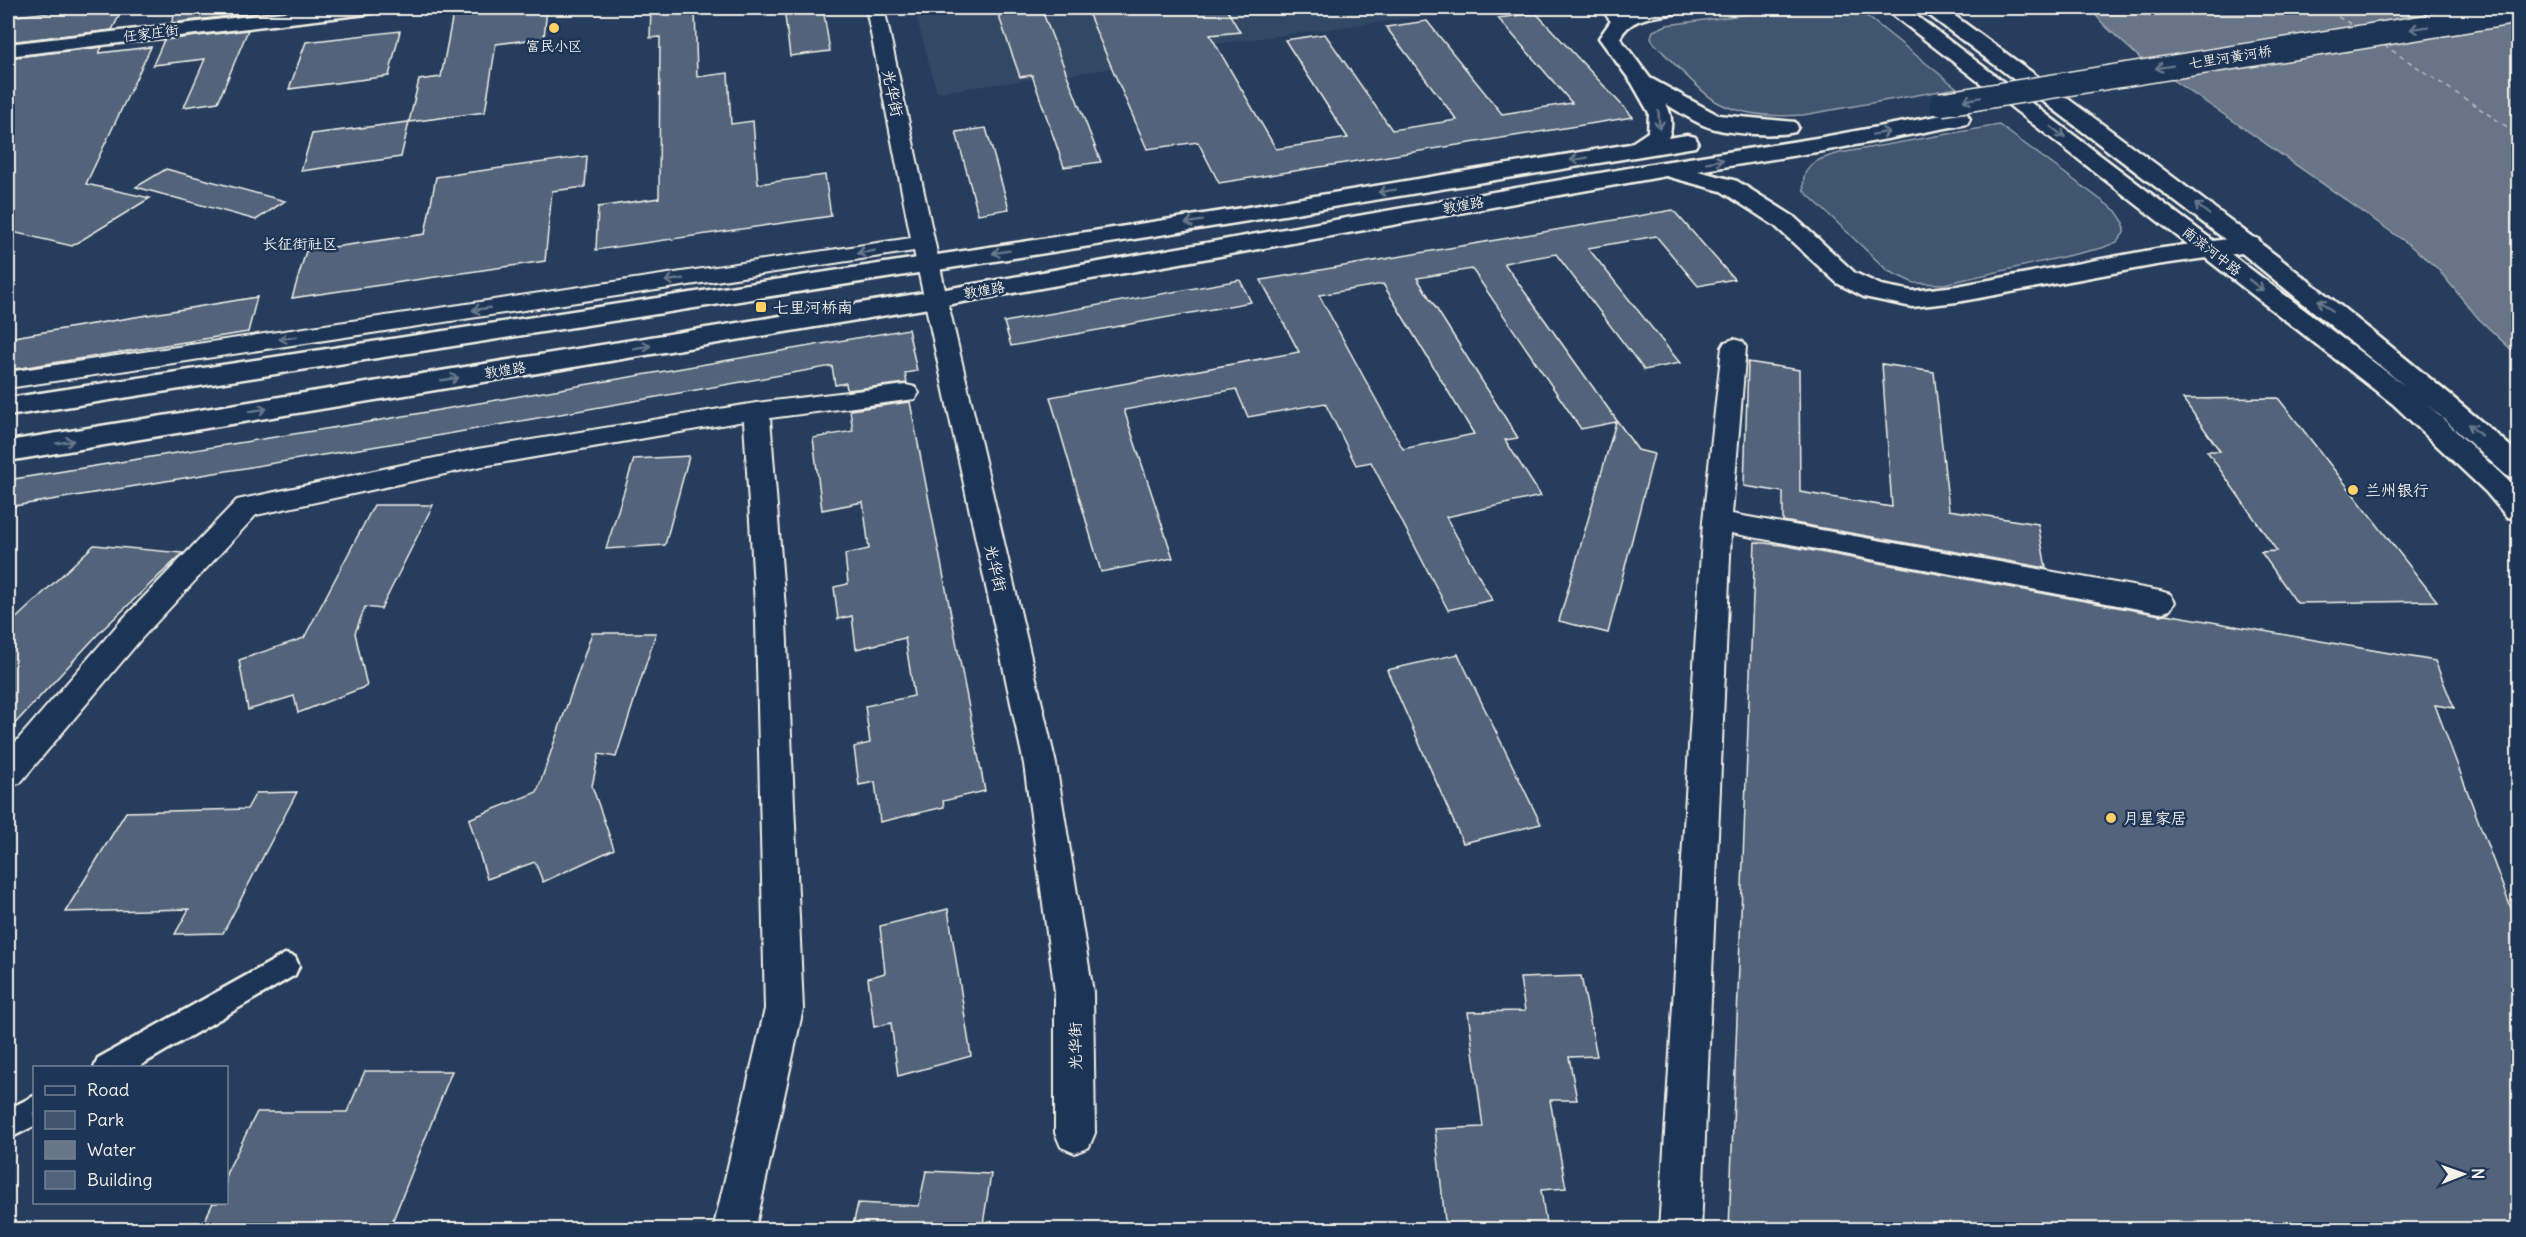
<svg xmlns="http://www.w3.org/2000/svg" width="2526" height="1237" font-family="Delius,'LXGW WenKai TC',sans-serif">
<rect width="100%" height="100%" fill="#263d5d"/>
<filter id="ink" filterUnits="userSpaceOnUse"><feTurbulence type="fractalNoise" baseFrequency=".0167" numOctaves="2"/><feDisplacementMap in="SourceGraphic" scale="12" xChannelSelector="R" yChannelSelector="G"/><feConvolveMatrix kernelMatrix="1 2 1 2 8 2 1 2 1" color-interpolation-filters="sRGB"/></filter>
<g filter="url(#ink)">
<path fill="#334966" d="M914,8H1484L1208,45L1213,55L937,92Z"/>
<path fill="#40546f" stroke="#9aa2ac" stroke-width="1.5" d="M1794,8H1840L1868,17L1957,88L1803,115C1775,117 1743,116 1717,102C1701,93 1668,57 1653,42L1651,37L1653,31L1667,25Z
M1999,125L2116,211L2124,223V233L2117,242L2102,248L1944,284L1914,283L1888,271L1804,191C1800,164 1817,159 1840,153Z"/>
<path fill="#677588" stroke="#9fa7ae" stroke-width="1.5" d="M2090,8H2518V356L2478,318L2437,268L2407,243L2232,120L2141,59L2104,25Z"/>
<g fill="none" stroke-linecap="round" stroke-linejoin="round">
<path stroke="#bcbfc2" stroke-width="1.5" stroke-dasharray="5 4.5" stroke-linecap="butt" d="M2321,8L2355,26
M2384,45L2518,134"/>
</g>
<path fill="#52647b" stroke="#f4f1e8" stroke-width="1.5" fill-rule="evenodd" d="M88,8H123L112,30L8,42V17Z
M178,8H258L255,13L171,23Z
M509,8H547L544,38L496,44L485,112L409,122L419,80L441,77L453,14Z
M651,8H695L697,77L728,73L731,124L753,121L758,184L825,175L831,216L596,250L598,207L659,198L660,37L650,38Z
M784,8H823L830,51L790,56Z
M996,8H1041L1101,162L1064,167L1032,75L1020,77Z
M1086,8H1226L1240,32L1210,35L1276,149L1348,138L1285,40L1325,34L1392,130L1457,120L1386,27L1427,21L1502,114L1572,103L1498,18L1536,13L1633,117L1219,183L1198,142L1147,149Z
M248,30L218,102L184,107L205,59L153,65L164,40Z
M400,31L389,76L289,89L306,42Z
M102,47L99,53L151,47L86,184L150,198L72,246L8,231V58Z
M409,122L401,157L301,171L312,134Z
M986,128L1009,209L978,214L956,132Z
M587,156L585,187L552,191L545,261L292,298L306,251L425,234L436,177Z
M166,169L285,201L256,220L136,187Z
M1673,210L1734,279L1698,286L1656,236L1588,248L1680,363L1644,370L1556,254L1504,263L1638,450L1654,454L1608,633L1559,621L1616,422L1581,429L1472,269L1417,278L1518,438L1505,440L1541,496L1446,517L1492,600L1448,610L1371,462L1356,465L1325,403L1248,417L1236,389L1124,410L1173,558L1101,572L1050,397L1299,352L1261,280ZM1383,284L1474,434L1403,449L1319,295Z
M1240,280L1251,302L1011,346L1004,322Z
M257,297L248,332L8,370V338Z
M908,329L917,371L905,373L907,383L847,390L846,383L835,385L832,366L402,442L8,507V480L375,421Z
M1748,362L1799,370L1800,492L1892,507L1882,364L1934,372L1949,510L2038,524L2046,568L1783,521V492L1744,486Z
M2278,398L2437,601L2297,603L2261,552L2277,551L2207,451H2220L2183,399Z
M910,402L985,791L943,801L944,807L880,822L875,782L859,785L854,747L870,743L865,706L914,696L905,638L856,649L852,616L838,619L834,587L848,584L845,554L869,549L863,502L822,510L813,438L853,431L850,410Z
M689,456L665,545L606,549L634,459Z
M374,505H433L381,609L365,607L355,633L367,686L298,713L294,696L248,710L239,660L304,638Z
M1755,542L1782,545L2160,615L2166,614L2435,661L2454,708L2435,705L2518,927V1230H1729Z
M94,545L183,553L101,631L8,731V626Z
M592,633H656L616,757L599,754L592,786L614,849L543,882L535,862L487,879L469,819L537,792Z
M1458,654L1541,824L1463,843L1387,670Z
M297,792L223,933L175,934L189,909L65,912L126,812L247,809L256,793Z
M948,909L971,1056L898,1076L891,1023L874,1027L868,978L885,973L880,926Z
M1581,976L1597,1056L1569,1057L1577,1100H1550L1566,1188L1541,1190L1547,1230H1446L1435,1129L1483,1127L1468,1012L1525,1011L1520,978Z
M365,1071H452L389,1230H200L213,1203H226V1174L257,1112H347Z
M926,1171L991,1174L982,1230H852L858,1203L919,1206Z"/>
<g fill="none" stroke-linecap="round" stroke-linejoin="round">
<g stroke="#f4f1e8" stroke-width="5">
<path id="pedestrian" d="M285,954L295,957L299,966L295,975L136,1068H94L98,1058Z
M34,1096V1126L8,1139V1109Z"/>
</g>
<g stroke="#f4f1e8" stroke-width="4">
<path id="minor" d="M866,8H884L947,299L1056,764L1093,992L1095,1133L1089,1147L1075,1153L1061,1147L1055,1133V992L1024,764L914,251L8,388V372L911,238Z
M1600,8H1619L1630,21L1628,25H1614Z
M1734,339L1743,342L1746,347L1732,514L2160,591L2170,594L2175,602L2170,610L2160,613L1731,533L1701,1230H1659L1703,521L1722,347L1725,342Z
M906,385L915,387L919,393L915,399L770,418L786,621L803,1009L755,1230H713L765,1009L756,621L744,421L477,467L256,515L141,639L20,783L8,786V751L119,623L237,500L477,449L756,403Z"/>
</g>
<g stroke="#f4f1e8" stroke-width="5">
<path id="tertiary" d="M319,8H377L374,12L367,14L8,56V44Z"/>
</g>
<g stroke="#f4f1e8" stroke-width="5">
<path id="secondary" d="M1639,8H1684L1681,12C1659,18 1632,14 1620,38L1650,78L1718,115L1795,122L1798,127L1795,132C1773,137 1723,134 1703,125C1690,119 1678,111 1666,104C1672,114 1673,128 1668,138L1687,135L1695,137L1698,142L1695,147L1236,223L8,416V398L1236,209L1630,144L1648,132L1649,113L1632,83L1599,38L1613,18Z
M1959,112L1967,114L1970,119L1967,124L1823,151L1698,171L1737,181L1793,216L1855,273L1881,285L1912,291L1957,286L2156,249L2249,236L2258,239L2262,244L2258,249L2249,252L2156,265L1957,302L1912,307L1864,297L1837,283L1775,226L1721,191L1666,176L935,307L8,461V441L935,291L1657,163L1823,137Z"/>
</g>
<g stroke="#f4f1e8" stroke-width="5">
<path id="trunk" d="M1884,8H1906L2405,386L2222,237L1925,12L1922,8H1944C2140,151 2335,294 2518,453V479L2507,476L2427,404L2518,490V519L2507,517L2486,492L2393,404Z"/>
</g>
<use href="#pedestrian" fill="#1d3557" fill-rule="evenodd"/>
<use href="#minor" fill="#1d3557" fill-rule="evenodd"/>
<use href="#tertiary" fill="#1d3557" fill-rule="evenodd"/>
<use href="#secondary" fill="#1d3557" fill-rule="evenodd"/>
<use href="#trunk" fill="#1d3557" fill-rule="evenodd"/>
<g stroke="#f4f1e8" stroke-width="26" stroke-linecap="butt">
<path id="secondary-bridge" d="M1941,104L2518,12"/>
</g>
<use href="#secondary-bridge" stroke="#1d3557" stroke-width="23"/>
</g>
<defs><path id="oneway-shaft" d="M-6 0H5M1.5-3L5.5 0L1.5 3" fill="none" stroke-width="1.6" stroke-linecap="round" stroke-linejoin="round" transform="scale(1.5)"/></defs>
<g stroke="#68778a">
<use href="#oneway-shaft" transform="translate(2419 28) rotate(171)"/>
<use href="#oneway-shaft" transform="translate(2164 67) rotate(171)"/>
<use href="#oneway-shaft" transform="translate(1972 99) rotate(170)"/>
<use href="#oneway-shaft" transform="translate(1659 120) rotate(87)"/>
<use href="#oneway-shaft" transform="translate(2058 132) rotate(37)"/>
<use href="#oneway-shaft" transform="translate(1881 133) rotate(-10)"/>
<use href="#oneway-shaft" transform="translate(1579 159) rotate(171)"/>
<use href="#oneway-shaft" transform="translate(1715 161) rotate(-9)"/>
<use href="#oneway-shaft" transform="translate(1387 191) rotate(171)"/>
<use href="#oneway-shaft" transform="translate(2202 209) rotate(-143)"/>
<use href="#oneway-shaft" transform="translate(1194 222) rotate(171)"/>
<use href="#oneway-shaft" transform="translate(866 252) rotate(172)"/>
<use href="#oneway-shaft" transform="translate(1001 252) rotate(171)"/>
<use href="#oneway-shaft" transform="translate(674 280) rotate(172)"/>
<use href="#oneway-shaft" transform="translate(2256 285) rotate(38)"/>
<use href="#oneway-shaft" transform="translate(2325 305) rotate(-141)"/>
<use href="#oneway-shaft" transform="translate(481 309) rotate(172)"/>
<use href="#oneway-shaft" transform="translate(288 338) rotate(172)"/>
<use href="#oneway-shaft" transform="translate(642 347) rotate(-9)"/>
<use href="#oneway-shaft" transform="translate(450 379) rotate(-9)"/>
<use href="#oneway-shaft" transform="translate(258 410) rotate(-9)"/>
<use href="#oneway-shaft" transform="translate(2475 430) rotate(-138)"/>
<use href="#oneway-shaft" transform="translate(65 442) rotate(-9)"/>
</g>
</g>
<g fill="#ffd166" stroke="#1d3557" stroke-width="2">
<circle cx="554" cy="28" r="6"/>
<rect x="755" y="301" width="12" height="12" rx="3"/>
<circle cx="2353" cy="490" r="6"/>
<circle cx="2111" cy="818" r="6"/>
</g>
<g text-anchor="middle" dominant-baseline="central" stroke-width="5" stroke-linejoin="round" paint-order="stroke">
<g font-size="14" fill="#f4f1e8" stroke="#1d3557">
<text transform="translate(151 33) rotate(-7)">任家庄街</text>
<text transform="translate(2230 57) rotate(-9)">七里河黄河桥</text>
<text transform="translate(1463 205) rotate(-10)">敦煌路</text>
<text transform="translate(2212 251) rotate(38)">南滨河中路</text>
<text transform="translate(984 290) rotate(-10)">敦煌路</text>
<text transform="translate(505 370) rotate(-9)">敦煌路</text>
</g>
<g font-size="14" fill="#f4f1e8" stroke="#1d3557">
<text x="554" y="46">富民小区</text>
</g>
<g font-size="15" fill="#f4f1e8" stroke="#1d3557">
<text x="300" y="243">长征街社区</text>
</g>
<g font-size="16" fill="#f4f1e8" stroke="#1d3557">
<text transform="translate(893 93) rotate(78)">光华街</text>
<text transform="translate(996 568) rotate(77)">光华街</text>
<text transform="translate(1075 1046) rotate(-90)">光华街</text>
</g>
<g font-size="16" fill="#f4f1e8" stroke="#1d3557" text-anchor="start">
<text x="773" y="307">七里河桥南</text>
<text x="2365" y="490">兰州银行</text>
<text x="2123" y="818">月星家居</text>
</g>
</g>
<rect width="2526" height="1237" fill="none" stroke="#1d3557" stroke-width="30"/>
<rect x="15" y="15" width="2496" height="1207" fill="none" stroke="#f4f1e8" stroke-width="2" filter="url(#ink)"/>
<rect x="33" y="1066" width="195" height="138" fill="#1d3557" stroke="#738091" stroke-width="1.5"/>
<rect x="45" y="1086" width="30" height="9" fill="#1d3557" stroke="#738091" stroke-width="1.5"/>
<text x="87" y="1096" font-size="18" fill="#f4f1e8">Road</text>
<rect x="45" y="1111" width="30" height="18" fill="#40546f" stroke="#738091" stroke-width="1.5"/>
<text x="87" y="1126" font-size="18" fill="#f4f1e8">Park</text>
<rect x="45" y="1141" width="30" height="18" fill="#677588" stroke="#738091" stroke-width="1.5"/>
<text x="87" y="1156" font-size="18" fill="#f4f1e8">Water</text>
<rect x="45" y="1171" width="30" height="18" fill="#52647b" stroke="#738091" stroke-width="1.5"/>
<text x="87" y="1186" font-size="18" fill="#f4f1e8">Building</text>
<g transform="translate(2463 1174) rotate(89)" stroke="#1d3557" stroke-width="4.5" paint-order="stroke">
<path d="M0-4.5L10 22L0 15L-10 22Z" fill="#f4f1e8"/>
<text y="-9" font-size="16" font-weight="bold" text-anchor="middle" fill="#f4f1e8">N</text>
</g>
</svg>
